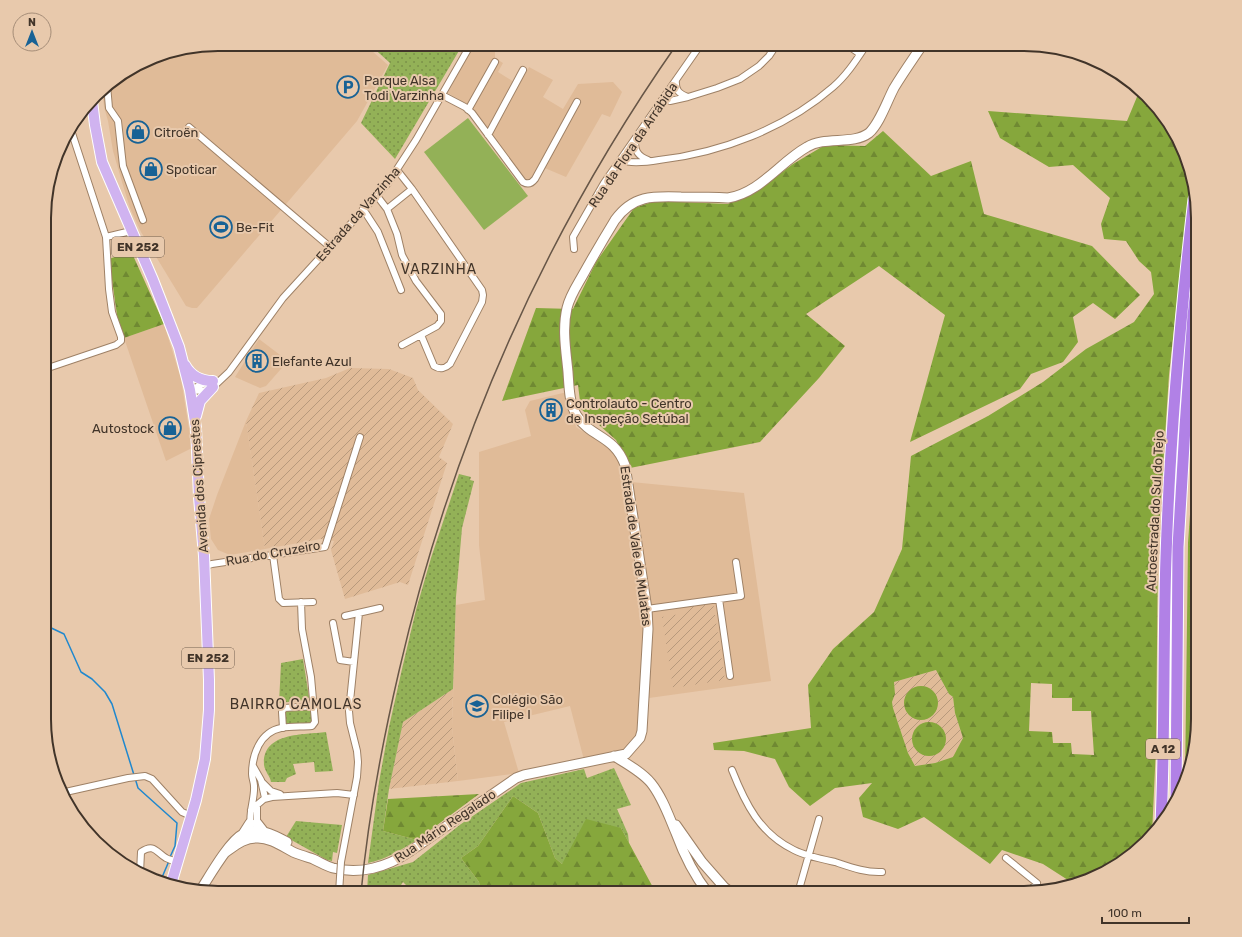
<svg xmlns="http://www.w3.org/2000/svg" width="1242" height="937" font-family="Rubik,sans-serif">
<defs>
<pattern id="industrial-furrows" width="10" height="10" patternUnits="userSpaceOnUse"><rect width="10" height="10" fill="#e0bb98"/><path d="M-1 1l2-2M0 10L10 0M9 11l2-2" fill="none" stroke="#b7997c"/></pattern>
<pattern id="grass-dots" width="8" height="8" patternUnits="userSpaceOnUse"><rect width="8" height="8" fill="#93b157"/><path d="M2 2h.1M6 6h.1" fill="none" stroke="#7a9148" stroke-width="1.8" stroke-linecap="round"/></pattern>
<pattern id="forest-firs" width="22" height="20" patternUnits="userSpaceOnUse"><rect width="22" height="20" fill="#86a73c"/><path d="M5 1l3.5 6h-7zM16 11l3.5 6h-7z" fill="#6f8932"/></pattern>
</defs>
<rect width="100%" height="100%" fill="#e8c9ac"/>
<path fill="#e0bb98" d="M218,44H364L388,65L357,121L197,308H192L186,306L141,232L130,208L122,182L113,151L108,121L104,107L102,89L162,53Z
M474,44H479L495,52V58L503,63L498,72L519,85L529,67L553,80L543,97L563,109L578,84L613,82L622,92L610,117L602,114L566,177L540,166L532,179L526,180L467,104L448,93Z
M164,324L181,379L192,448L166,461L124,338Z
M259,339L288,361L266,386L260,388L235,377Z
M567,392L576,427L617,454L621,481L744,493L771,681L649,698L637,737L627,748L619,752L584,760L570,706L504,722L519,773L458,781L452,727L456,605L485,600L479,545V452L531,436L525,410L530,401Z
M246,421L265,549L230,555L218,550L211,539L209,519L217,495Z"/>
<path fill="url(#industrial-furrows)" d="M350,368L389,369L413,378L418,390L453,424L439,457L447,463L408,585L400,582L345,599L331,550L334,541L321,539L265,549L246,421L259,393L326,378Z
M713,602L725,680L673,688L662,617L686,613V607Z
M936,670L949,694L953,697L955,713L963,738L954,757L935,763L915,766L908,753L893,708L892,702L895,694L894,682Z
M453,689L452,727L458,781L389,789L403,722Z"/>
<path fill="url(#grass-dots)" d="M369,44H463L395,159L361,123L390,63Z
M459,474L471,477L470,480L474,481L462,528L456,597L453,689L403,722L389,789L383,831L417,840C401,850 387,859 368,863L379,782L389,727L402,669L416,610L431,558Z
M303,659L309,697L307,700L279,703L281,663Z
M309,709L312,711L313,720L310,724L288,725L286,724L285,713L288,710Z
M326,732L333,771L315,772L314,762L293,764L296,774L287,778L285,782H271C270,776 265,772 264,765C262,732 303,735 326,732Z
M614,768L631,805L617,809L628,834L629,843L621,828L562,864L555,858L538,813L513,796L478,846L461,858L479,882L481,893H414L403,882L396,893H367L368,875L413,862L461,824L521,783L584,769L587,778Z
M296,821L342,825L337,853L333,852L332,861L327,860L286,837Z"/>
<path fill="url(#forest-firs)" fill-rule="evenodd" d="M1114,72L1139,87L1180,141L1190,183L1169,375L1158,545L1156,747L1152,835L1101,875L1071,882L1043,864L1002,850L990,864L924,817L898,829L863,817L859,798L872,783L835,788L810,806L789,787L775,759L744,751L714,750L713,743L811,728L808,685L833,649L874,612L902,549L911,456L988,416L1043,382L1086,349L1134,322L1154,294L1151,272L1139,261L1126,241L1104,239L1101,224L1110,198L1073,165L1049,167L1000,138L988,111L1127,121L1139,92ZM936,670L949,694L953,697L955,713L963,738L953,757L935,763L915,766L908,753L893,708L892,702L895,694L894,682ZM1031,683L1052,684V698H1072V711H1091L1094,755L1072,754L1071,743H1053L1052,732L1029,731Z
M883,131L931,176L971,161L984,214L1092,246L1140,295L1115,319L1093,303L1073,317L1078,342L1063,362L1031,374L1020,389L910,442L945,315L879,266L806,314L845,346L819,378L760,442L630,468L616,440L581,409L578,385L502,401L536,308L573,309L596,262L634,208L655,201L728,204L769,182L793,164L825,145L865,146Z
M131,251L164,324L124,338L118,322L109,259Z
M1198,400V731L1185,782L1188,543Z
M904 703a17 17 0 1 1 34 0a17 17 0 1 1-34 0Z
M912 739a17 17 0 1 1 34 0a17 17 0 1 1-34 0Z
M479,794L417,840L383,831L388,799Z
M513,796L538,813L555,858L562,864L586,819L621,828L656,893H481L479,882L461,858L478,846Z"/>
<path fill="#93b157" d="M468,118L528,196L484,230L424,152Z"/>
<g fill="none" stroke-linecap="round" stroke-linejoin="round">
<path stroke="#2088ce" stroke-width="1.5" d="M45,625L64,634L81,672L92,679L105,692L112,704L134,775
M135,778L138,788L177,823L175,846L170,857
M160,882L169,861"/>
<g stroke="#9e8166" stroke-width="8">
<path id="street" d="M846,44L860,54
M676,80C675,90 679,94 688,97
M107,85L109,108L118,121L123,166L143,220
M442,95L465,107L472,113L523,182C528,185 532,183 535,179L577,102
M664,98L670,101L688,97L717,88L740,79L759,66L769,56L777,44
M468,110L495,62
M189,127L330,247
M488,135L523,70
M636,138C633,150 638,156 648,160
M620,160C632,164 647,162 659,160C721,153 786,128 833,87C847,75 857,59 867,44
M412,189L482,290L483,295L482,302L450,364C446,368 440,370 434,366L421,335
M377,196L387,209L412,189L397,170
M363,209L378,232L401,290
M387,209L397,234L402,255L416,281L441,314V321L437,326L402,345
M106,237L131,231
M574,249L573,237L604,183L701,44
M45,369L116,345L121,341V337L112,312L109,289L106,237L70,127
M190,390L203,391L213,387L229,372L283,298L388,183L416,140L471,44
M190,390L208,382
M273,555L279,599L283,603L313,602
M205,566L212,564L325,547L360,437
M719,599L730,676
M647,609L741,596L736,562
M345,616L380,608
M333,623L340,660L354,662
M283,728L282,712L284,708L315,706
M253,766L261,780L265,798
M732,770C745,803 760,834 794,850C806,856 821,859 835,862C850,867 866,873 882,872
M262,782L271,791L280,794
M61,793L128,778L145,776L152,779L182,812L191,816
M257,805V827
M251,810L264,799L272,797L337,793L354,795
M251,826C248,813 255,799 254,786C254,782 252,778 252,774C252,755 260,732 281,728C291,726 302,727 312,726L315,722L311,677L302,629L301,602
M1006,858L1037,883L1029,892
M341,862L357,777L358,762L357,751L350,723L349,711L359,613
M140,873L141,852C154,843 156,852 166,858C170,860 174,861 178,862
M339,893L340,877
M798,893L819,819"/>
</g>
<g stroke="#9e8166" stroke-width="11">
<path id="secondary" d="M614,756C627,764 642,772 651,783C663,798 669,817 676,833C684,855 694,875 708,893
M257,823L264,832
M676,825L702,862L724,887L732,893
M243,834L250,823
M226,852C236,845 244,838 256,838C269,837 282,846 293,852C300,855 307,857 313,859C320,862 326,866 333,868C360,875 387,867 409,852L516,778L524,775L626,754L640,738L642,731L648,629L647,609L625,465C614,435 591,438 577,416C569,404 569,386 568,372C566,351 562,329 567,308C570,295 578,284 584,273C594,255 604,238 615,220C633,195 653,196 681,197C697,197 712,197 728,198C760,193 780,162 807,147C825,136 853,145 869,133C880,123 887,101 894,88C903,73 913,59 923,44
M200,891C209,877 229,841 243,834C257,826 274,835 287,842"/>
</g>
<g stroke="#fff" stroke-width="12">
<path id="primary" d="M92,101L95,125L102,162L153,280L179,347L190,390L196,428L199,497L204,556L209,680V710L205,759L196,800L171,884
M185,365C191,376 200,381 213,381
M196,416L200,401L213,387"/>
</g>
<g stroke="#fff" stroke-width="13">
<path id="highway" d="M1176,800L1178,547L1185,427L1193,316L1198,271
M1161,824C1165,735 1163,646 1166,557C1170,437 1180,318 1194,199"/>
</g>
<use href="#street" stroke="#fff" stroke-width="6"/>
<use href="#secondary" stroke="#fff" stroke-width="9"/>
<use href="#primary" stroke="#d0b3f0" stroke-width="10"/>
<use href="#highway" stroke="#b181e6" stroke-width="11"/>
<path stroke="#675647" stroke-width="1.5" d="M361,893C368,818 382,744 399,671C451,445 544,234 677,44"/>
<g stroke="#9e8166" stroke-width="8" stroke-linecap="butt">
<path id="street-bridge" d="M340,877L341,862"/>
</g>
<use href="#street-bridge" stroke="#fff" stroke-width="6"/>
</g>
<defs>
<g id="parking-ring" transform="scale(1.15)"><circle r="9.5" fill="#e8c9ac" stroke="#186295" stroke-width="1.5"/><path d="M-3.5-5.5H1a3.5 3.5 0 0 1 0 7H-1V5.5H-3.5ZM-1-3.4V-.6H.8a1.4 1.4 0 0 0 0-2.8Z" fill="#186295"/></g>
<g id="shop-ring" transform="scale(1.15)"><circle r="9.5" fill="#e8c9ac" stroke="#186295" stroke-width="1.5"/><path d="M-5-2.5h2.3a2.7 3.5 0 0 1 5.4 0H5L5.5 6h-11ZM-1.5-2.5h3a1.5 2.3 0 0 0-3 0Z" fill="#186295"/></g>
<g id="stadium-ring" transform="scale(1.15)"><circle r="9.5" fill="#e8c9ac" stroke="#186295" stroke-width="1.5"/><path d="M0-5a6.5 5 0 1 0 0 10a6.5 5 0 1 0 0-10ZM-3.5-1.8h7v3.6h-7Z" fill="#186295"/></g>
<g id="building-ring" transform="scale(1.15)"><circle r="9.5" fill="#e8c9ac" stroke="#186295" stroke-width="1.5"/><path d="M-4-6H4V6H1V3H-1V6H-4ZM-2.5-4.3h1.7v1.8h-1.7ZM.8-4.3h1.7v1.8H.8ZM-2.5-1h1.7V.8h-1.7ZM.8-1h1.7V.8H.8Z" fill="#186295"/></g>
<g id="school-ring" transform="scale(1.15)"><circle r="9.5" fill="#e8c9ac" stroke="#186295" stroke-width="1.5"/><path d="M0-5L7-2L0 1L-7-2ZM-4 1L0 2.5L4 1V4Q0 6-4 4Z" fill="#186295"/></g>
</defs>
<g fill-rule="evenodd">
<use href="#parking-ring" x="348" y="87"/>
<use href="#shop-ring" x="138" y="132"/>
<use href="#shop-ring" x="151" y="169"/>
<use href="#stadium-ring" x="221" y="227"/>
<use href="#building-ring" x="257" y="361"/>
<use href="#building-ring" x="551" y="410"/>
<use href="#shop-ring" x="170" y="428"/>
<use href="#school-ring" x="477" y="706"/>
</g>
<g text-anchor="middle" dominant-baseline="central" stroke-width="4" stroke-linejoin="round" paint-order="stroke">
<g fill="#e8c9ac" stroke="#736150" stroke-width="1">
<rect x="112" y="237" width="52" height="20" rx="3"/>
<rect x="182" y="648" width="52" height="20" rx="3"/>
<rect x="1146" y="739" width="34" height="20" rx="3"/>
</g>
<g font-size="12" font-weight="bold" fill="#413429">
<text x="138" y="247">EN 252</text>
<text x="208" y="658">EN 252</text>
<text x="1163" y="749">A 12</text>
</g>
<g font-size="13" fill="#413429" stroke="#e8c9ac" text-anchor="start">
<text x="364" y="80">Parque Alsa<tspan x="364" dy="15">Todi Varzinha</tspan></text>
<text x="154" y="132">Citroën</text>
<text x="166" y="169">Spoticar</text>
<text x="236" y="227">Be-Fit</text>
<text x="272" y="361">Elefante Azul</text>
<text x="566" y="403">Controlauto - Centro<tspan x="566" dy="15">de Inspeção Setúbal</tspan></text>
<text x="154" y="428" text-anchor="end">Autostock</text>
<text x="492" y="699">Colégio São<tspan x="492" dy="15">Filipe I</tspan></text>
</g>
<g font-size="13" fill="#413429" stroke="#e8c9ac">
<text transform="translate(633 145) rotate(-56)">Rua da Flora da Arrábida</text>
<text transform="translate(358 214) rotate(-49)">Estrada da Varzinha</text>
<text transform="translate(199 486) rotate(-94)">Avenida dos Ciprestes</text>
<text transform="translate(1155 511) rotate(-87)">Autoestrada do Sul do Tejo</text>
<text transform="translate(636 546) rotate(82)">Estrada de Vale de Mulatas</text>
<text transform="translate(273 553) rotate(-10)">Rua do Cruzeiro</text>
<text transform="translate(445 826) rotate(-34)">Rua Mário Regalado</text>
</g>
<g font-size="14" letter-spacing="1" fill="#413429" stroke="#e8c9ac">
<text x="439" y="269">VARZINHA</text>
<text x="296" y="704">BAIRRO CAMOLAS</text>
</g>
</g>
<path d="M0 0H1242V937H0ZM218 51H1024A167 167 0 0 1 1191 218V719A167 167 0 0 1 1024 886H218A167 167 0 0 1 51 719V218A167 167 0 0 1 218 51Z" fill="#e8c9ac" fill-rule="evenodd"/>
<path fill="none" stroke="#413429" stroke-width="2" d="M218 51H1024A167 167 0 0 1 1191 218V719A167 167 0 0 1 1024 886H218A167 167 0 0 1 51 719V218A167 167 0 0 1 218 51Z"/>
<g transform="translate(32 32)"><circle r="19" fill="#e8c9ac" stroke="#a58d78"/>
<path d="M0-3L7 15L0 10L-7 15Z" fill="#186295"/>
<text y="-6" font-size="11" font-weight="bold" text-anchor="middle" fill="#413429">N</text>
</g>
<path d="M1102 917v6h87v-6" fill="none" stroke="#413429" stroke-width="2"/>
<text x="1108" y="917" font-size="12" fill="#413429" stroke="#e8c9ac" stroke-width="3" paint-order="stroke">100 m</text>
</svg>
